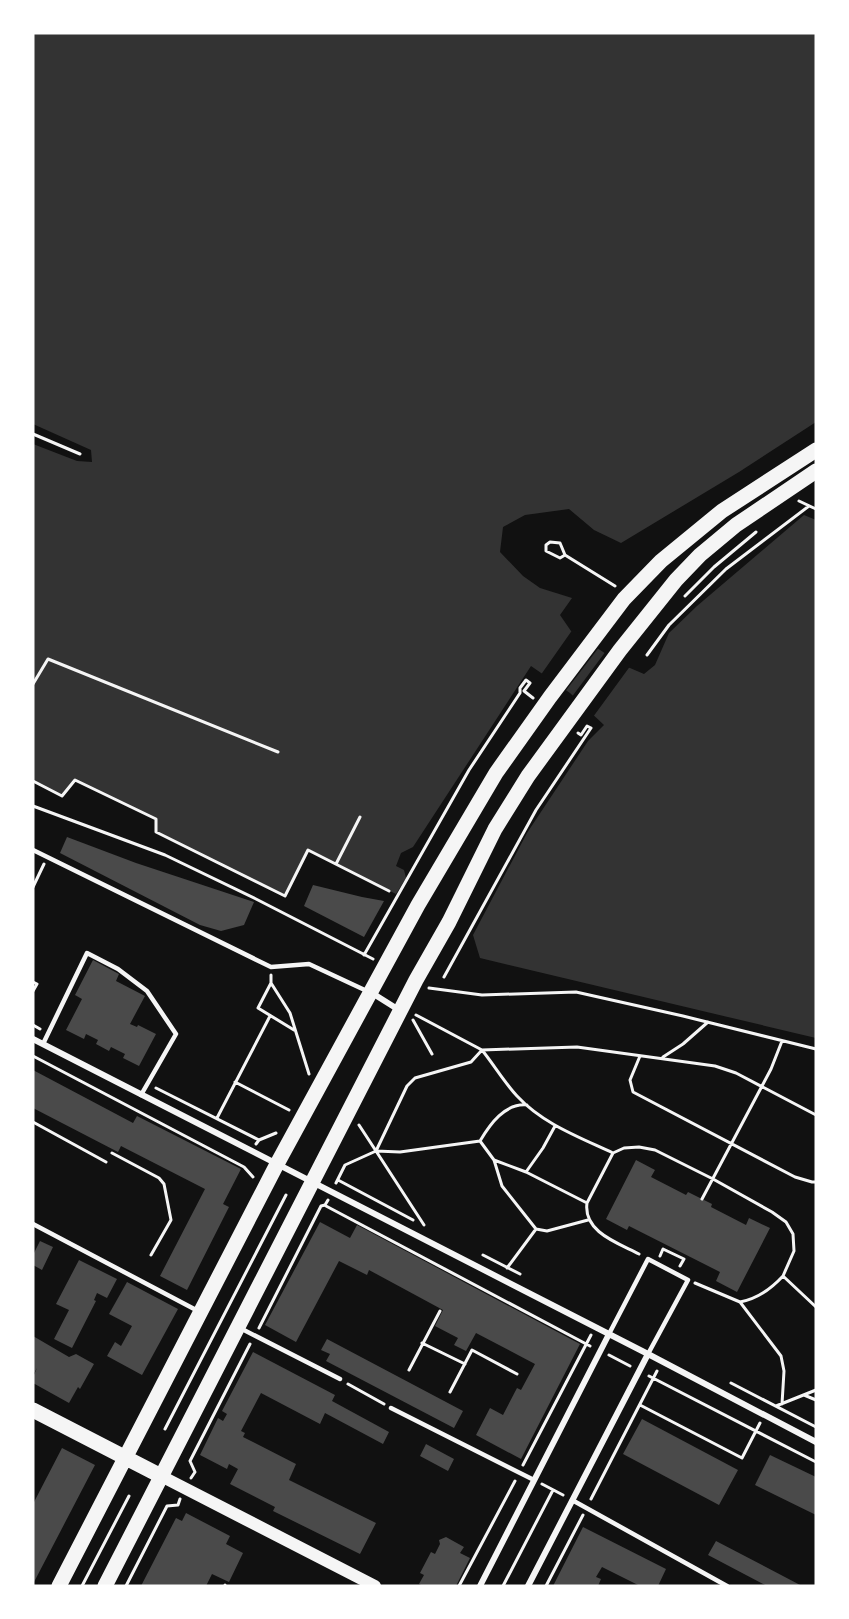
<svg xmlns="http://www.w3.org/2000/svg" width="849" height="1619" font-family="'IBM Plex Sans',sans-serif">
<rect width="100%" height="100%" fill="#111"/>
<path fill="#333" d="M33,33H816V422L739,472L621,543L594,530L569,509L525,515L503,527L500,552L523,576L540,588L572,598L560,615L571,631L623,665L644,674L655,665L669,633L697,606L804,515L816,520V1038L480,958L473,935L527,833L588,741L604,725L570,693L531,666L413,847L401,853L396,866L404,870L406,878L396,894L308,850L285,896L156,832V819L75,780L62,796L33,781V444L77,461L92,462L91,450L33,424Z"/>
<path fill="#111" d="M573,629L600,646L564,693L540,676Z
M606,651L631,665L593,717L571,698Z"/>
<path fill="#4a4a4a" d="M67,837L136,863L254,902L244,925L221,931L200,925L60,853Z
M313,885L362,897L384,901L364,937L304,906Z
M93,960L119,974L116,981L145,996L130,1024L137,1027L138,1025L156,1034L139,1066L123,1058L125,1054L111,1047L109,1051L96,1044L98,1040L86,1034L84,1039L66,1030L82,999L75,995Z
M33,1070L133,1123L137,1116L241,1169L223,1204L229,1207L187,1290L160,1276L205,1189L121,1146L118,1152L33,1108Z
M636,1160L655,1170L651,1177L686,1195L688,1192L712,1204L711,1207L746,1225L749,1218L770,1228L737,1292L716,1281L720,1272L629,1226L627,1230L606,1219Z
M320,1222L350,1238L357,1225L580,1344L521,1459L476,1435L490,1408L503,1415L517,1388L521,1390L535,1364L476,1333L466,1351L454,1345L458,1338L435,1326L443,1310L369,1270L367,1275L339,1261L296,1342L265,1325Z
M40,1241L53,1247L42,1270L33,1265V1255Z
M79,1260L117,1279L107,1298L97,1293L94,1300L96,1301L72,1348L54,1339L69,1310L56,1304Z
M127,1282L178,1309L142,1375L107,1356L115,1342L121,1346L132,1326L109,1314Z
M33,1336L69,1357L76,1354L94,1364L80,1389L78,1387L69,1403L33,1383V1377L37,1368L33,1375Z
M327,1339L463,1411L454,1428L326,1361L330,1354L321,1350Z
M253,1352L335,1395L332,1401L389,1432L383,1444L325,1413L320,1424L261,1393L241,1431L245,1433L243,1437L296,1464L289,1480L376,1523L360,1554L273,1511L275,1507L230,1484L238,1469L229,1464L227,1469L200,1455L218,1418L223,1421L227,1414L222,1411Z
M642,1419L738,1470L719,1505L623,1454Z
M426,1444L454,1459L448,1471L420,1456Z
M62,1448L95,1465L33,1584V1504Z
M770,1455L816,1477V1515L755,1485Z
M186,1513L230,1536L226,1544L243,1553L229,1582L212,1574L206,1586H141L176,1518L182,1521Z
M583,1527L666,1569L658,1586H640L602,1567L596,1577L601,1579L598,1586H553Z
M446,1537L464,1547L460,1553L470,1558L456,1586H423L419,1584L424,1575L420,1573L431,1552L435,1554L440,1544L439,1540Z
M716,1541L802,1586H767L708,1555Z"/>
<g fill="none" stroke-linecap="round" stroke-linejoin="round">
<path stroke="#f5f5f5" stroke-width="3" d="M33,434L80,454
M799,501L816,509
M565,555L560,558L546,551V545L550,542L560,543L565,555L615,586
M685,596L714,567L756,532
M647,655L669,625L726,569L809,506
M33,684L48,659L278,752
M33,781L62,796L75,780L156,819V832L285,896L308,850L389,891
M33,806L165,855L256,899L373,959
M336,864L360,817
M33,887L44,864
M364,955L469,770L520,693V688L526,680L530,683L524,691L533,698
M271,975V983L290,1013L309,1074
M444,977L536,810L591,728L587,726L581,735L578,733
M33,982L37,984L33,991
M271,983L258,1008L294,1030
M429,988L482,995L576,992L683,1016L816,1049
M416,1015L482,1050L577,1047L715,1066L736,1073L816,1115
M413,1020L432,1054
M33,1025L40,1029
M33,1056L244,1167L253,1177
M640,1056L630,1080L633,1092L795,1177L812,1182H816
M663,1057L683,1044L708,1022
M235,1082L289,1110
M156,1088L259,1140
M217,1118L270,1016
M33,1122L106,1162
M359,1125L376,1151
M555,1126L543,1148L526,1172L587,1203
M480,1141C490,1124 505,1103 527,1105
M256,1144L259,1140L276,1133
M112,1153L159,1178L164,1184L171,1220L151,1255
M494,1160L502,1186L536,1229L547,1231L588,1220
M338,1180L413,1220
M336,1183L345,1165L376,1151L407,1086L415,1078L471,1062L482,1050C494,1065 504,1082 517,1096C543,1124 579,1137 613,1153
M702,1199L771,1069L782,1041
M326,1206L590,1346
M424,1225L376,1151L400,1152L480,1141L494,1160L526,1172
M639,1254C618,1243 583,1232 587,1203L613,1153L624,1148L639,1147L655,1150L713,1179L772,1212L786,1222L793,1234L794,1251L783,1276L816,1307
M483,1255L520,1274
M660,1256L663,1249L684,1259L680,1266
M507,1268L536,1229
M695,1283L740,1302C757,1299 771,1289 783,1276
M740,1302L781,1356L784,1371L782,1404
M259,1328L321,1206L325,1205L328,1200
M422,1343L465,1364
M609,1355L630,1366
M409,1370L440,1311
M649,1376L816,1462
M731,1383L816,1427
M348,1384L384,1404
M450,1392L472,1350L517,1374
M804,1395L816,1400
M640,1405L742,1458L760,1423
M776,1406L816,1390
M165,1429L286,1195
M523,1465L591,1335
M191,1478L195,1472L190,1461L250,1344
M542,1484L563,1495
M591,1499L657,1371
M225,1585V1586
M82,1586L129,1496
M126,1586L167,1506L178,1505L180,1499
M459,1586L515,1481
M503,1586L553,1490
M546,1586L583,1515"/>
<path stroke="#f5f5f5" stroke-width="4.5" d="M33,850L271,967L309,964L369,992
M43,1044L87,953L118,969L147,991L176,1034L141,1095
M33,1224L198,1311
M240,1328L340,1379
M609,1334L648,1259L688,1280L648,1354
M391,1408L534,1480
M572,1500L727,1586"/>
<path stroke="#f5f5f5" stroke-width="6" d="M372,993L399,1010
M33,1039L648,1354L816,1442
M480,1586L609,1334
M528,1586L648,1354"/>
<path stroke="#f5f5f5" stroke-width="12" d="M161,1476L375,1586"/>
<path stroke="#f5f5f5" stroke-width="15" d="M33,1410L161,1476
M59,1586L277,1164L418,905L496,773L550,697L624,599L661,561L722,511L816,450
M105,1586L416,980L449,922L495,829L528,776L620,650L676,580L700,555L736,525L816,471"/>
</g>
<rect width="849" height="1619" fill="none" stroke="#ffffff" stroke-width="69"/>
</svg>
